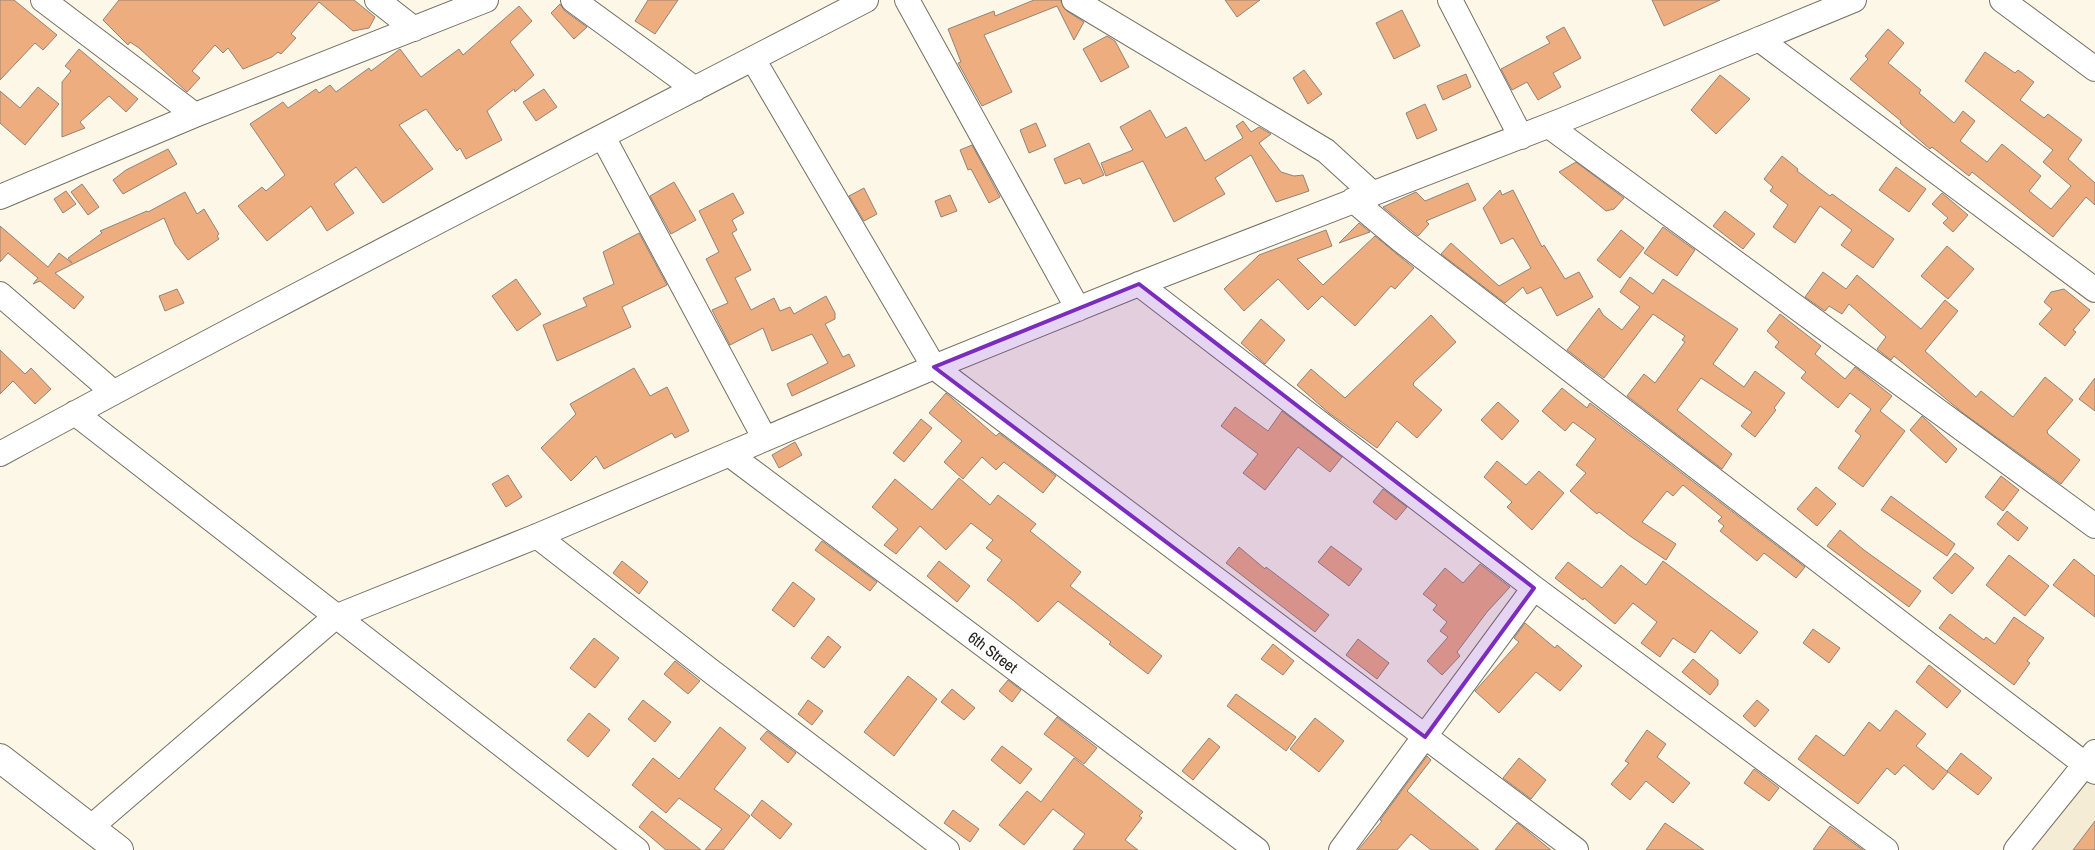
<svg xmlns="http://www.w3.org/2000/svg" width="2095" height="850" font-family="'Archivo Narrow',sans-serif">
<rect width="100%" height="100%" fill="#fdf7e7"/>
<path fill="#f4ecd4" d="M2085,774L2095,781V850H2033Z"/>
<path fill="#eead7f" stroke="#92837a" d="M0,0H14L57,35L43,50L35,43L0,80Z
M119,0H354L375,17L369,28L353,31L319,2L291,34L296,38L281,54L278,52L272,57L243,69L228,48L223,53L215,45L192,71L200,78L187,92L139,48L130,42L128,45L103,20Z
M648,0H678L655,34L635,21Z
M1034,0H1060L1067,11L1084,22L1074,40L1057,6L984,35L1012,92L982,106L958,63L961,62L948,29L994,11L995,16Z
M1225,0H1260L1237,17Z
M1652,0H1720L1664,26Z
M560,4L565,11L587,27L574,39L551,13Z
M519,6L532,21L510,42L534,75L515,92L514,89L487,111L502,140L466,159L460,148L457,151L426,109L399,125L433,169L383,203L356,167L334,184L354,213L327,231L311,206L267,241L238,206L262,187L266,191L285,175L250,124L283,102L288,108L316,89L319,93L330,85L336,92L369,68L371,71L400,49L421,77L459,49L463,55Z
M1402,10L1420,46L1394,59L1376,23Z
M1564,27L1581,58L1553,73L1561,87L1538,100L1527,82L1512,90L1501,69L1550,43L1546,37Z
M1888,29L1904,43L1888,63L1921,90L1919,93L1954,123L1963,111L1975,121L1960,141L1987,162L2002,144L2041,176L2029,191L2051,209L2071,186L2043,162L2053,150L1965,81L1985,52L2015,73L2018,70L2034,82L2020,100L2044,118L2048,114L2082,140L2068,159L2095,183V205L2086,197L2053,237L1972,172L1969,176L1932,147L1930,149L1900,123L1901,121L1850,79L1868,59L1865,56Z
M1107,36L1115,41L1129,67L1101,82L1083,49Z
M79,49L138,99L126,112L109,96L80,122L85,128L62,137V82L71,71L65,66Z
M1304,70L1322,94L1308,104L1293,78Z
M1466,74L1471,87L1443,100L1437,86Z
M1720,75L1750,99L1716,134L1691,110Z
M38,87L59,104L25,145L0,123V91L20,108Z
M544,89L557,107L536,121L523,102Z
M1425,104L1437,130L1417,139L1406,113Z
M1150,110L1166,138L1186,127L1205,161L1243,138L1236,126L1243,121L1251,132L1259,127L1271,134L1259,143L1281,172L1294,176L1303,175L1309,191L1276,202L1251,155L1215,178L1225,194L1174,222L1143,161L1106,176L1101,163L1133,150L1120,127Z
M1036,123L1046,146L1029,153L1020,130Z
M1089,143L1104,175L1083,184L1080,178L1065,184L1054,159Z
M972,145L1000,197L989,203L971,169L968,170L960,150Z
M168,149L177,164L123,194L113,180L126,170Z
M1782,156L1798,169L1797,171L1830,196L1832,194L1894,239L1873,268L1841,245L1852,230L1820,206L1795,243L1773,227L1788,205L1770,191L1773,187L1764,179Z
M1576,162L1624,198L1614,209L1606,211L1559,172Z
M1896,167L1926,189L1909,212L1879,190Z
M674,182L696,220L671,234L650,196Z
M1468,183L1476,200L1426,221L1429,224L1418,236L1383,207L1416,192L1425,201Z
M82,184L99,207L88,215L71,192Z
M864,188L877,214L864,221L849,196Z
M1500,190L1502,195L1513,190L1542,247L1544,245L1565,279L1579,272L1593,297L1557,316L1541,287L1527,294L1523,287L1505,303L1441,254L1451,243L1499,286L1531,268L1513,238L1501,244L1483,208Z
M66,191L76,204L63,213L54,199Z
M185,192L197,214L204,209L219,234L217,236L219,239L188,260L175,244L164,218L55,273L84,297L74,309L40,281L33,284L38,278L8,253L0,262V226L48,267L59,253L72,263L68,258L102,233L100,231L147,211L148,212Z
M733,193L744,213L732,220L737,230L732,233L751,270L735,278L751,310L774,298L780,311L790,307L794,314L826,296L835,313V319L825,324L843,357L849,354L855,366L792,396L787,384L828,363L812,334L772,351L763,328L730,345L712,310L728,303L706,259L719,252L699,211Z
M1942,193L1968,215L1953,232L1943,223L1948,218L1932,204Z
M950,195L957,211L941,217L935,201Z
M1725,211L1755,234L1743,249L1713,226Z
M1359,223L1370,232L1339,243Z
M1663,227L1695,250L1677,276L1644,253Z
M1326,230L1332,246L1297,259L1323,285L1375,236L1414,268L1395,289L1391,286L1355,326L1322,296L1308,310L1278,279L1244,311L1224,289L1259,255Z
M1621,230L1644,248L1620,278L1597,260Z
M639,233L667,285L622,307L631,327L557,361L543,325L587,306L583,298L614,284L603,252Z
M1947,246L1974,269L1948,299L1921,276Z
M1823,272L1846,289L1857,275L1921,329L1945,300L1958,311L1925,351L1976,397L1981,391L2013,417L2045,377L2073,400L2047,431L2048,434L2080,460L2061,484L1963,413L1894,356L1891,360L1877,349L1886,337L1849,304L1842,314L1829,306L1825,311L1805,297Z
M1630,277L1653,294L1663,279L1738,329L1713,364L1744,387L1755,371L1785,393L1774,408L1776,410L1755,437L1741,426L1752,412L1701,378L1677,410L1732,454L1722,469L1627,396L1644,374L1655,383L1685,342L1682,340L1685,336L1653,314L1604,378L1567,350L1599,308L1603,315L1622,330L1640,307L1620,292Z
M516,279L541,314L517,331L492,296Z
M177,289L184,303L165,311L159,296Z
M2064,289L2090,310L2073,330L2076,332L2065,346L2039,324L2052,309L2044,302L2051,292Z
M1780,314L1821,346L1815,354L1845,379L1855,367L1892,396L1880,411L1905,431L1863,487L1838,468L1861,436L1855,431L1871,409L1850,393L1838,408L1801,378L1806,372L1775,347L1779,342L1767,331Z
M1431,315L1456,342L1414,382L1413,385L1442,410L1417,438L1397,421L1377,448L1329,413L1297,385L1311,369L1345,398Z
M1261,319L1285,340L1265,364L1241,343Z
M0,350L25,374L31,368L51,389L35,404L13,381L0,394Z
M634,368L650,396L667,387L689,431L675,438L672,433L604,469L596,456L571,481L541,448L576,414L570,404Z
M2095,378V411L2079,399Z
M1562,388L1587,408L1590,403L1805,567L1796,578L1764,553L1757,561L1720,531L1724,526L1718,521L1722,517L1683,485L1673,496L1667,491L1642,522L1676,544L1666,560L1630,536L1599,512L1597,514L1570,491L1586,473L1576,465L1596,439L1573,422L1565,431L1542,411Z
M946,393L996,436L999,433L1056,476L1043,493L1004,462L996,470L982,457L963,479L944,462L962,441L929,413Z
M1498,402L1519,421L1502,440L1481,420Z
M1235,407L1268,431L1282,411L1342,457L1330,472L1298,447L1265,490L1243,473L1258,454L1221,426Z
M1922,416L1957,449L1946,463L1910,430Z
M921,419L932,428L904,462L893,453Z
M795,442L802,455L779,468L772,455Z
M1497,461L1526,485L1539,471L1564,493L1532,530L1507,507L1512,502L1484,477Z
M508,475L522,497L506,507L492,484Z
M2001,476L2019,490L2003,511L1985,497Z
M959,478L990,505L998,495L1036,524L1030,531L1081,572L1070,586L1162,656L1148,674L1109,644L1111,642L1058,601L1038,622L1014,601L987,580L1002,560L986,548L993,540L971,523L946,550L920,526L896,554L884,545L898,529L872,507L895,479L932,510Z
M1816,487L1836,504L1817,526L1797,509Z
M1383,489L1407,507L1396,520L1373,502Z
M1891,496L1955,544L1947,556L1881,510Z
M2007,511L2028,528L2018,541L1997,524Z
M1840,530L1864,550L1921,591L1909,607L1827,546Z
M822,541L877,582L870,591L815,550Z
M1331,546L1362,569L1349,586L1318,562Z
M1239,547L1265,569L1266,567L1329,615L1315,632L1226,563Z
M1955,553L1974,568L1952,594L1933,578Z
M2009,555L2049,586L2025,616L1986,585Z
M2074,559L2095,576V617L2053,585Z
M622,561L648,582L639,594L613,573Z
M939,561L970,586L957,602L927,576Z
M1663,561L1758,632L1740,654L1711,630L1695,653L1673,638L1660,657L1641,643L1657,622L1633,603L1615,624L1584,598L1583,600L1555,578L1568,562L1602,588L1621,565L1646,585Z
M1480,564L1510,587L1487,612L1457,652L1460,656L1442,675L1427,661L1448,637L1440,631L1447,622L1433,610L1437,605L1423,594L1445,568L1463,583Z
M793,582L815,599L794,627L772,610Z
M1950,614L1984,640L1986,637L1995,644L2014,617L2044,638L2027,661L2030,663L2014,685L1939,628Z
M1525,623L1555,648L1557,645L1582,666L1560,691L1536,672L1499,713L1475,691L1519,642L1514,638Z
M1813,629L1840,648L1829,663L1803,643Z
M828,636L841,647L824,668L811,658Z
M594,638L619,658L595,688L570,668Z
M1358,639L1389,663L1377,679L1346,655Z
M1273,644L1294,661L1283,675L1261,659Z
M1693,659L1718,680V685L1710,695L1682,672Z
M675,661L700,681L688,694L664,674Z
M1929,665L1961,691L1947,708L1916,682Z
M908,676L937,699L894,756L864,732Z
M1008,680L1021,690L1012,702L999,691Z
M952,689L975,708L964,720L941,702Z
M1236,694L1296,737L1286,751L1227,706Z
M643,700L671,722L655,742L628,719Z
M808,700L823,711L812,725L798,714Z
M1757,700L1769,710L1755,727L1743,716Z
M1896,710L1926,734L1916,746L1948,772L1933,790L1904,765L1895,775L1887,768L1858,804L1798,759L1816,735L1844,756L1869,722L1880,731Z
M589,713L610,730L588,757L567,740Z
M1057,717L1097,748L1084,764L1044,734Z
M1315,718L1344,741L1319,772L1290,749Z
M720,727L746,748L714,789L750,816L723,850H705L722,829L679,798L666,813L632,785L653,758L679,779Z
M1647,730L1666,744L1657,757L1690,783L1673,803L1646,781L1630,800L1611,784L1629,763L1625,761Z
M767,731L796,753L788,763L760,739Z
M1209,738L1220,747L1193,780L1182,771Z
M1002,746L1032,769L1020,784L991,760Z
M1961,753L1992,778L1978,795L1947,771Z
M1427,756L1431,760L1407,791L1479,850H1431L1411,834L1397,850H1358L1382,821L1380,820Z
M1074,758L1143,812L1139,816L1142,818L1125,840L1138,850H1073L1085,834L1053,809L1024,845L999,825L1027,791L1041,802Z
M1519,758L1546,780L1531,799L1503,778Z
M1754,769L1779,788L1769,801L1744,783Z
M762,800L792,824L780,839L751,815Z
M953,810L979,829L970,842L944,823Z
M652,811L701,850H666L639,827Z
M2095,821V850H2073Z
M1517,823L1519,824L1551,850H1495Z
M1665,823L1704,850H1646Z
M1830,826L1863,850H1813Z"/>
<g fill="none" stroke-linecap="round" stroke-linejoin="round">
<g stroke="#757062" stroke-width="26">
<path id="minor" d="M43,0L195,115
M377,0L414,29
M573,0L695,89
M907,0L1078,309
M1074,0L1326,151L1372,193
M1450,0L1521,137
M2002,0L2095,69
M1759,39L2095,290
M753,59L934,367L1576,850
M1549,126L2095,526
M603,137L765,439
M0,197L195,115L486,0
M1353,200L1402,241L2095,772
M1139,284L1534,588L1886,850
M0,294L113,392
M75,413L637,850
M0,454C286,298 577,150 866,0
M729,454L1257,850
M537,536L712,672L947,850
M90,828L335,617L537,536L934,367L1139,284L1563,120L1854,0
M1341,850L1534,588
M2016,850L2095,752"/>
</g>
<g stroke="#757062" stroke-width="30">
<path id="major" d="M0,758L119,850"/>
</g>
<use href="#minor" stroke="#fff" stroke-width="24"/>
<use href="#major" stroke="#fff" stroke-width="28"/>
</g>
<path fill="#7b2cbf" fill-opacity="0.2" stroke="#7b2cbf" stroke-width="4" stroke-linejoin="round" d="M1139,284L1534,588L1425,737L934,367Z"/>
<g text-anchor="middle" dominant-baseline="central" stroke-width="4" stroke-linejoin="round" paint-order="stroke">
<g font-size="16" fill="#25231d" stroke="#fff">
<text transform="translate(993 652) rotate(37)">6th Street</text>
</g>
</g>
</svg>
